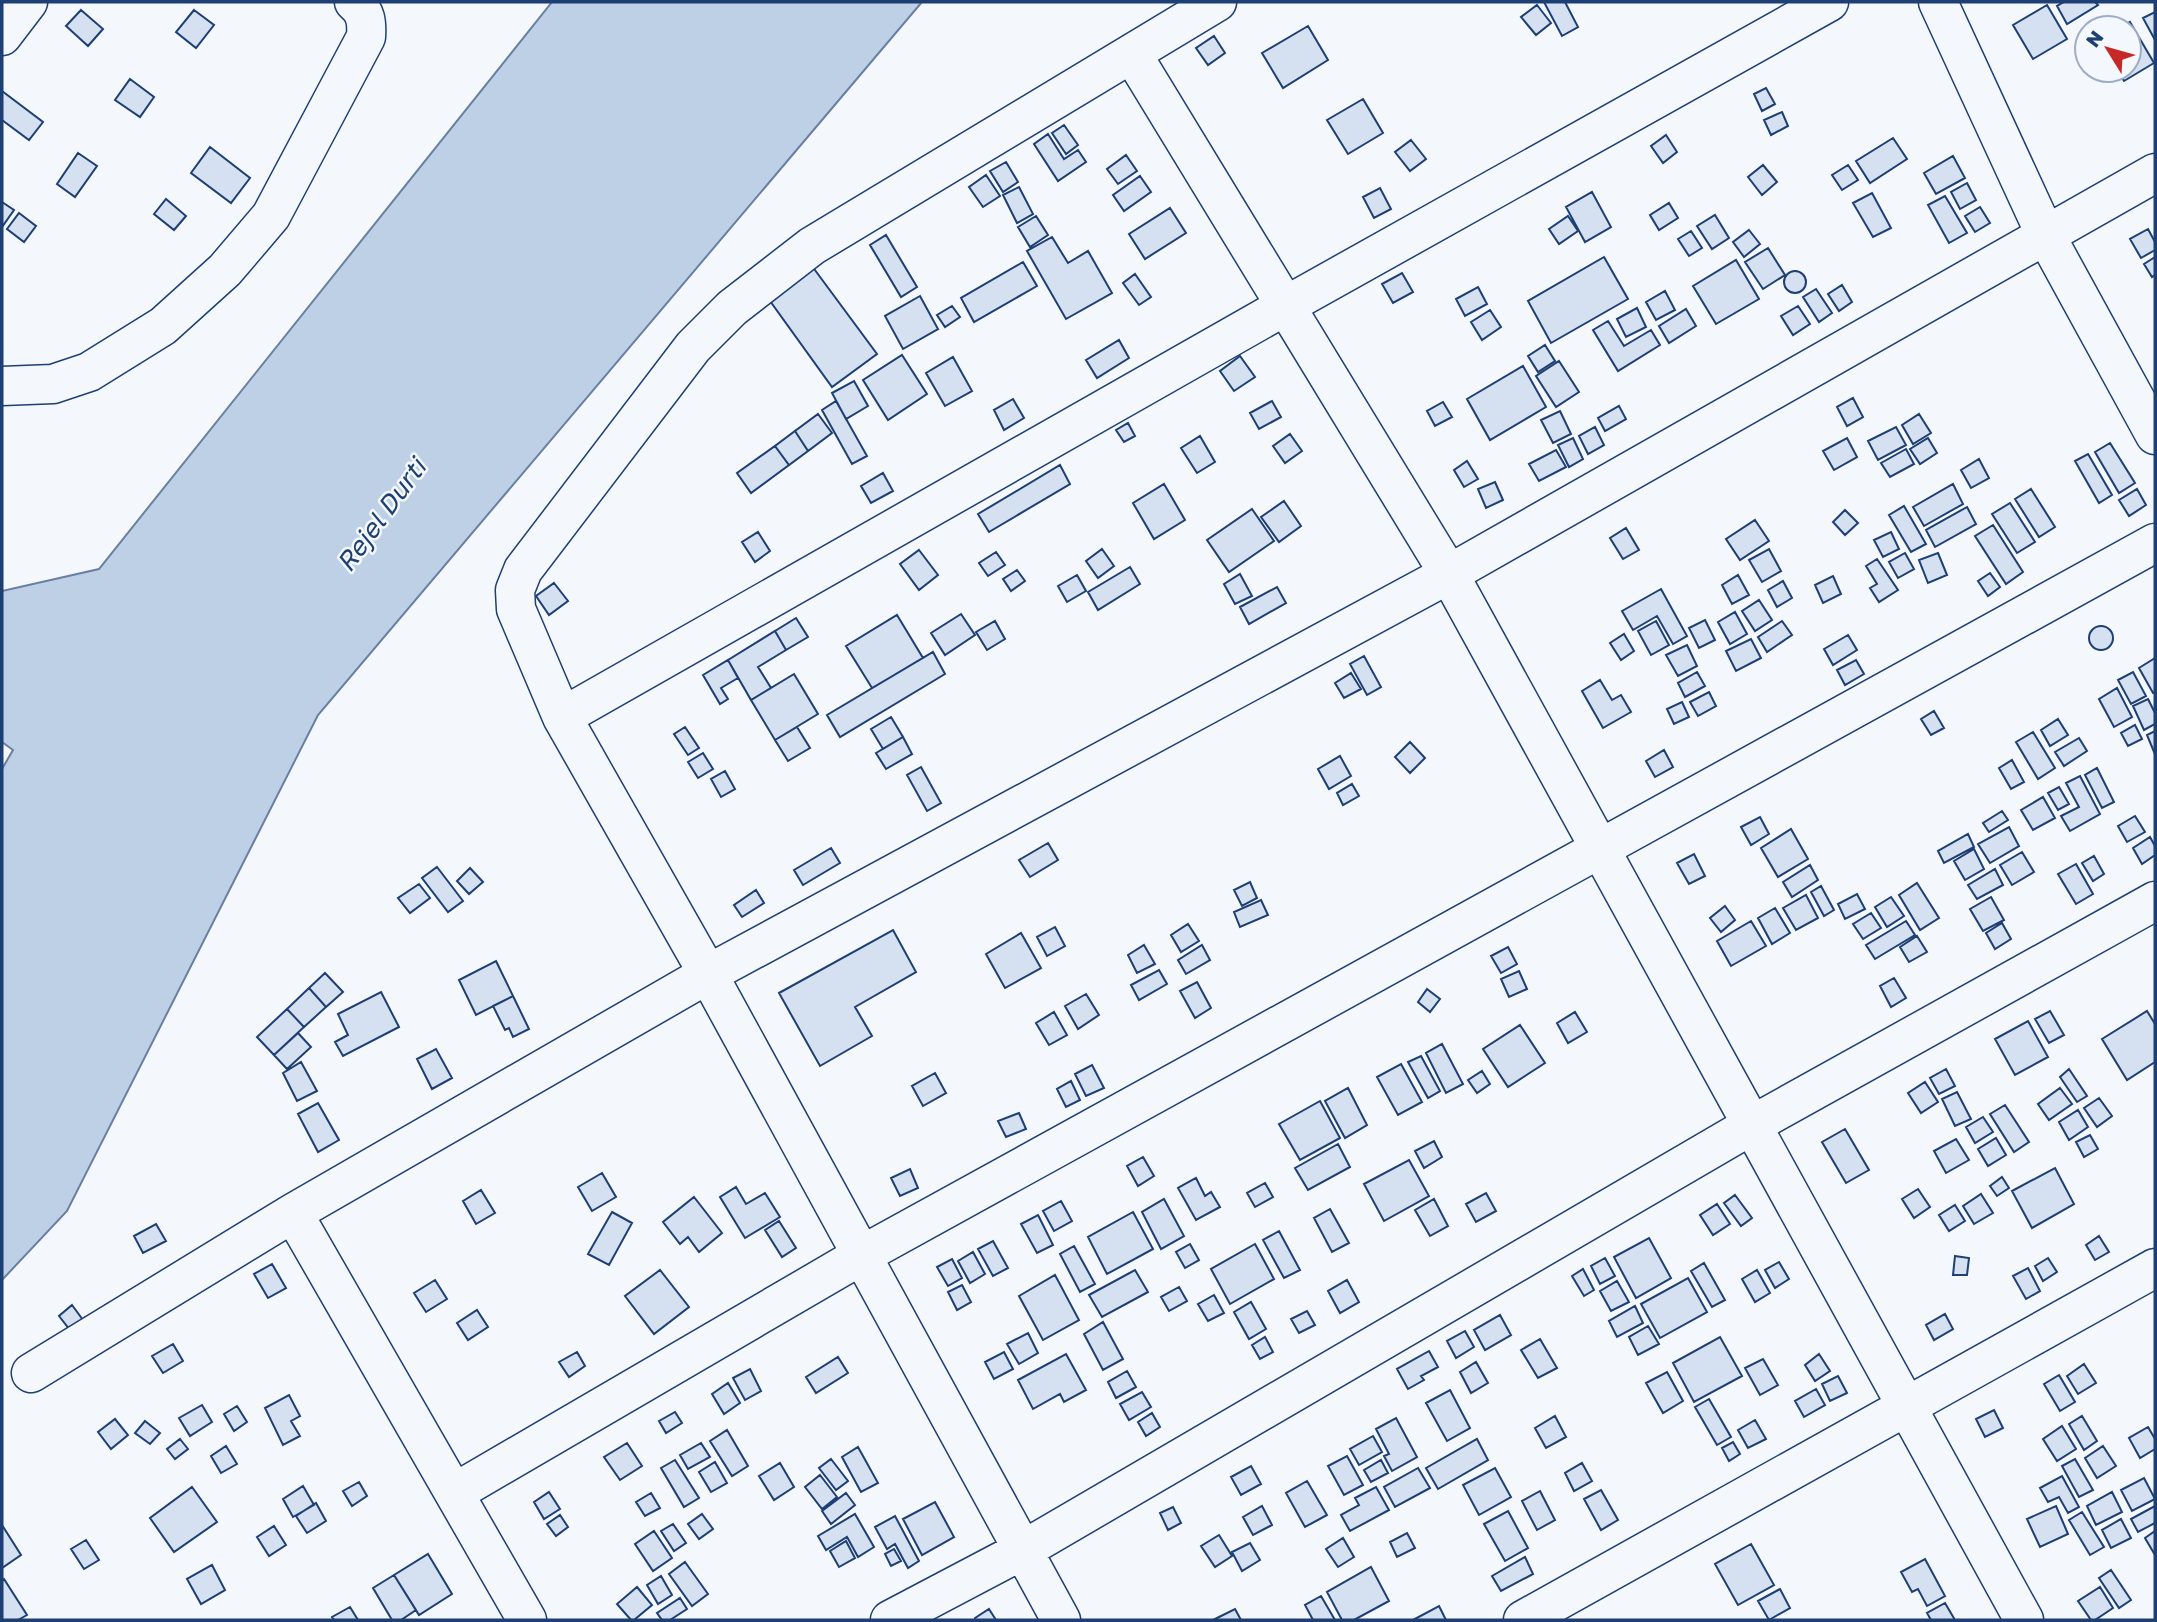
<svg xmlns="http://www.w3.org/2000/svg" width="2157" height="1622" font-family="'Golos Text',sans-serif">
<rect width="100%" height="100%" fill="#f4f7fb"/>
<path fill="#bed0e5" stroke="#687fa3" stroke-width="2" d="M552,2H922L318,715L67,1211L2,1280V769L13,750L2,742V591L99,569Z"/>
<path fill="#d5e0f0" stroke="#1d3f73" stroke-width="2" d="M1544,2H1565L1578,27L1562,36Z
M2064,2H2095L2098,5L2067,24L2057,6Z
M1537,5L1551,23L1536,35L1521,17Z
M2047,5L2067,39L2033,59L2013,25Z
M81,10L103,29L88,46L66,26Z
M194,10L214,25L196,48L176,32Z
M2155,12V40L2143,18Z
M2130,22L2154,63L2124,81L2117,70H2129V28H2120Z
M1308,26L1328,60L1283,88L1262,53Z
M1214,36L1225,53L1208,65L1196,48Z
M130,79L154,97L140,117L115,100Z
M1766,88L1775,104L1762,111L1754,94Z
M2,91L43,122L29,140L2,120Z
M1363,99L1383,133L1348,154L1327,120Z
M1782,112L1788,126L1771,135L1764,120Z
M1064,125L1078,145L1066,154L1052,133Z
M1048,134L1064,159L1078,150L1086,162L1058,181L1034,144Z
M1666,135L1677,152L1663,163L1651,146Z
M1893,138L1907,159L1870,183L1856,161Z
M1411,140L1426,159L1410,171L1395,152Z
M210,147L250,178L231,203L191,173Z
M78,153L97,166L75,197L57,184Z
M1126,155L1137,171L1118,184L1107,169Z
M1953,156L1965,178L1936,194L1924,173Z
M1006,162L1018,182L1003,192L990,171Z
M1763,165L1777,182L1762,195L1748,177Z
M1848,165L1858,180L1842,190L1832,175Z
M986,175L1000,196L983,207L969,187Z
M1140,176L1151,192L1124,211L1113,195Z
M1967,183L1976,200L1960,209L1951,192Z
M1019,187L1033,214L1017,223L1003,195Z
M1380,188L1391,209L1374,218L1363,197Z
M1592,192L1611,227L1585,242L1566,207Z
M1872,193L1891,228L1873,237L1853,203Z
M1945,196L1967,233L1949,243L1928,205Z
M166,199L186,216L174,230L154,214Z
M2,202L14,210L2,227Z
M1669,203L1678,218L1659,230L1650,215Z
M1980,207L1990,223L1975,232L1965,216Z
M1170,208L1186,233L1145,259L1129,234Z
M19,213L36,226L24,242L7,229Z
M1715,215L1729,238L1712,249L1697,226Z
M1036,216L1048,235L1030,247L1018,227Z
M1568,216L1578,231L1559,244L1549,229Z
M2148,229L2155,242V250L2141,258L2130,239Z
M1749,230L1760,244L1744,257L1733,242Z
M1691,231L1702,248L1689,256L1678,239Z
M886,235L917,287L901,297L870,245Z
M1052,237L1068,263L1088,251L1112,293L1066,319L1027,251Z
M1768,248L1785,275L1763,289L1745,262Z
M1604,257L1628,299L1551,343L1528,301Z
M2155,257V275L2152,277L2144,264Z
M1736,260L1759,299L1716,324L1693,286Z
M809,262L877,354L832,387L765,294Z
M1023,262L1037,286L974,322L961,298Z
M1784 282a11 11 0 1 1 22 0a11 11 0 1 1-22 0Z
M1402,273L1413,292L1393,303L1382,284Z
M1135,274L1151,297L1139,305L1123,283Z
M1842,285L1852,302L1839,311L1828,294Z
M1478,287L1487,304L1465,316L1456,299Z
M1816,289L1832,313L1819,322L1803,297Z
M1665,291L1675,310L1656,320L1646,302Z
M920,296L938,329L903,349L885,316Z
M952,306L960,317L945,327L937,315Z
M1798,306L1810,324L1793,335L1781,316Z
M1637,308L1646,327L1626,337L1617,319Z
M1686,309L1696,326L1669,343L1659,326Z
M1490,310L1501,327L1482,340L1471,322Z
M1608,321L1624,346L1651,330L1660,345L1618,371L1593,330Z
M1119,340L1129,358L1097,378L1086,360Z
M1545,345L1555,361L1538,372L1528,356Z
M902,355L927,394L888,420L863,380Z
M1240,356L1255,377L1234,391L1220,371Z
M953,357L972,391L945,406L926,373Z
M1559,361L1579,392L1556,407L1536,376Z
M1523,366L1546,407L1490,440L1467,399Z
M854,381L868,406L846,419L832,393Z
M1853,398L1863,417L1847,426L1837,407Z
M1013,399L1024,418L1004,430L994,410Z
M836,401L867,456L852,464L822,410Z
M1272,401L1281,417L1259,429L1250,413Z
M1443,402L1452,417L1435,426L1427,411Z
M1619,406L1626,419L1605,431L1598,418Z
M1560,411L1571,434L1553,443L1541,420Z
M818,414L832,433L808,451L795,431Z
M1919,414L1931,433L1913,444L1902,425Z
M1128,423L1135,436L1124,442L1116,430Z
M1595,427L1604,445L1588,454L1579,436Z
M1896,427L1906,445L1878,460L1868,441Z
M795,431L808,451L789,465L775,446Z
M1290,434L1302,451L1285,463L1273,446Z
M1200,436L1215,462L1197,473L1181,448Z
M1573,438L1583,459L1569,467L1558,445Z
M1847,438L1857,457L1834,470L1823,451Z
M1928,438L1937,453L1920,464L1910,449Z
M2110,443L2135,483L2119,493L2095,452Z
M775,446L789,465L751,493L737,473Z
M1906,449L1914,464L1890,477L1881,463Z
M1556,450L1566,467L1539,481L1529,464Z
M2088,454L2112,495L2099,503L2075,461Z
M1979,459L1989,478L1971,488L1961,470Z
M1467,461L1478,479L1464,487L1454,470Z
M1060,465L1070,484L989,532L978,514Z
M883,473L893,491L871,503L861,486Z
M1495,482L1503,500L1486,508L1478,489Z
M1164,484L1185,520L1154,539L1133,503Z
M1953,484L1963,504L1924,526L1913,507Z
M2031,489L2055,527L2039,537L2015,499Z
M2137,489L2146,505L2129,516L2119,500Z
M1284,501L1301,526L1279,542L1261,517Z
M2010,503L2035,542L2017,553L1992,514Z
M1904,506L1926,544L1911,552L1889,515Z
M1967,507L1976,524L1935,547L1926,530Z
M1252,509L1274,541L1229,572L1207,540Z
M1845,510L1858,523L1845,535L1833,522Z
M1755,520L1769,541L1740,560L1726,539Z
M1993,525L2023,572L2006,584L1975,536Z
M1626,528L1639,550L1623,559L1610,538Z
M758,532L770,551L755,562L742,542Z
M1891,532L1899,549L1883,557L1874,540Z
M1102,549L1114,566L1098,578L1086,561Z
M1769,549L1781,571L1762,582L1749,560Z
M919,550L938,575L919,590L900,564Z
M996,552L1005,565L988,576L979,563Z
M1905,553L1914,569L1898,578L1889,562Z
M1938,553L1947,575L1928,583L1919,560Z
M1877,559L1898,590L1879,602L1870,588L1877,584L1866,566Z
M1130,567L1140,584L1098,610L1088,592Z
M1017,570L1025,581L1011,591L1003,579Z
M1990,573L2000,587L1988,596L1978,581Z
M1240,574L1252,596L1235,604L1224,584Z
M1077,575L1086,591L1067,602L1058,586Z
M1738,575L1749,595L1732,604L1722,585Z
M1833,576L1841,594L1823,603L1815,585Z
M1783,581L1792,598L1777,607L1768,590Z
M554,583L568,601L549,615L536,596Z
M1277,587L1286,603L1249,624L1240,607Z
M1661,589L1687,636L1673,644L1657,616L1633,630L1622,611Z
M1759,600L1772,620L1755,631L1742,611Z
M1735,612L1747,634L1730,644L1718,622Z
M961,614L975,635L945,655L931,633Z
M897,615L923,658L872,688L846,646Z
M796,618L808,637L786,650L775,631Z
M1705,620L1715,640L1699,648L1689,628Z
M995,621L1005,639L987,650L976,632Z
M1656,621L1669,645L1651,655L1638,631Z
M1782,621L1792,635L1767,652L1758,637Z
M2089 638a12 12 0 1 1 24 0a12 12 0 1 1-24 0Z
M775,631L786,650L758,667L771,688L751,700L728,660Z
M1624,634L1634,651L1621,660L1610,643Z
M1848,635L1857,650L1833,665L1824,649Z
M1751,639L1761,658L1736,671L1726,651Z
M1687,645L1697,666L1678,676L1666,655Z
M933,652L945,674L840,737L827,715Z
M1364,656L1381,687L1367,695L1350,664Z
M2155,658V692L2153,693L2139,668Z
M728,660L738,678L721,688L728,699L720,704L703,675Z
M1856,660L1864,674L1845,685L1837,670Z
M1697,672L1705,686L1685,697L1678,683Z
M2133,672L2146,696L2131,704L2118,680Z
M1351,673L1361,689L1344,698L1335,683Z
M794,674L818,714L775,740L751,700Z
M1600,680L1612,700L1621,695L1631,712L1603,728L1582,691Z
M2117,688L2132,717L2114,727L2099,699Z
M1709,692L1716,706L1698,716L1690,702Z
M2148,699L2155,713V724L2144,730L2133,706Z
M1682,702L1689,717L1674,724L1667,709Z
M1934,711L1944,728L1931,735L1921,719Z
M891,717L903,737L883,749L871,729Z
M2058,719L2068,735L2050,746L2041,730Z
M2135,725L2142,739L2128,746L2121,733Z
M685,727L699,748L688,755L674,734Z
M797,727L810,748L788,761L775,740Z
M2155,731V751L2154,752L2147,735Z
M2033,732L2055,768L2038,779L2016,742Z
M903,737L912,754L886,769L876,753Z
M2079,738L2087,751L2064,766L2055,752Z
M1410,742L1425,758L1410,773L1395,757Z
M1664,750L1673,767L1655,777L1646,761Z
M703,753L713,769L698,778L688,762Z
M1340,756L1351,776L1329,789L1318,769Z
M2012,760L2024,782L2011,789L1999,768Z
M921,767L941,803L927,811L907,775Z
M2097,768L2114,802L2102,808L2085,775Z
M725,771L735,789L721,797L711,779Z
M2080,776L2100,814L2070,831L2061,816L2079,807L2066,783Z
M1352,784L1359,796L1343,805L1337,793Z
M2059,787L2069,804L2058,810L2048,793Z
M2043,797L2055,818L2033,830L2021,810Z
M2002,811L2008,820L1989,832L1983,823Z
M2135,816L2145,832L2127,842L2118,826Z
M1760,817L1769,834L1751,845L1741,827Z
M2009,827L2019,846L1990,863L1978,844Z
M1791,829L1808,859L1778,877L1761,848Z
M1968,834L1974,847L1944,863L1938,851Z
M2150,837L2155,846V855L2142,864L2133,848Z
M1048,843L1058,860L1030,877L1019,860Z
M831,848L840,863L803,885L794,870Z
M1974,849L1984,869L1965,880L1954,861Z
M2022,852L2034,872L2012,885L2000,865Z
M1694,854L1705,876L1689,884L1677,863Z
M2094,856L2104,874L2093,881L2082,863Z
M2076,864L2093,894L2076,904L2058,874Z
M1810,865L1818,880L1792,897L1783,882Z
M437,867L463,901L448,912L422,878Z
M470,868L483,882L469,894L457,881Z
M1995,869L2003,885L1977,899L1968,885Z
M1250,882L1257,898L1242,906L1234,890Z
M1917,883L1939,918L1920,930L1899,895Z
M419,884L430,898L410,913L398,898Z
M1821,886L1834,910L1824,916L1811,892Z
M756,890L764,903L742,917L734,905Z
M1857,894L1865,909L1845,919L1838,904Z
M1806,895L1818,918L1796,930L1783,908Z
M1891,897L1904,916L1887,927L1875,907Z
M1991,897L2004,920L1983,931L1970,909Z
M1261,900L1268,915L1240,927L1234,912Z
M1725,906L1735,920L1721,932L1710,918Z
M1775,908L1790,933L1772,944L1758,918Z
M1871,913L1881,928L1863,939L1853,924Z
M1751,921L1766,946L1731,966L1717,941Z
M1906,921L1915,935L1875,959L1866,945Z
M2002,923L2011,939L1995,949L1986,933Z
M1188,924L1199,941L1181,952L1171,935Z
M1055,927L1065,946L1047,956L1037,937Z
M893,930L916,972L855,1007L872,1036L820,1066L779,993Z
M1021,933L1041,968L1005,988L986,954Z
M1917,936L1927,952L1909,962L1900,947Z
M1144,945L1155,964L1137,973L1128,955Z
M1202,945L1210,960L1186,974L1178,960Z
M1508,947L1517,964L1501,973L1491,956Z
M496,961L513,996L476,1015L459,980Z
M1159,970L1167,984L1139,1000L1131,985Z
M1519,971L1527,989L1509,997L1501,979Z
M325,973L343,992L326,1007L309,988Z
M1894,978L1906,998L1891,1007L1880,986Z
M1197,982L1211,1008L1195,1018L1180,991Z
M309,988L326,1007L304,1027L287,1009Z
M1427,989L1440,999L1430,1012L1418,1002Z
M381,992L399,1027L343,1056L335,1042L348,1035L338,1014Z
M1086,994L1099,1015L1078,1029L1065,1006Z
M513,996L529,1029L513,1037L509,1028L505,1030L493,1006Z
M287,1009L304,1027L274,1055L257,1037Z
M2050,1011L2064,1035L2049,1043L2035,1019Z
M2147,1011L2155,1024V1062L2127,1080L2102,1039Z
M1054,1012L1067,1035L1049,1045L1036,1023Z
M1575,1012L1587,1032L1568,1043L1557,1023Z
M2028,1021L2048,1057L2015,1075L1995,1039Z
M1520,1025L1545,1063L1508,1087L1483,1049Z
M298,1033L311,1047L287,1069L274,1055Z
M1442,1044L1463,1084L1446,1093L1426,1053Z
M436,1049L452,1078L432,1089L417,1059Z
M1421,1056L1440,1091L1428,1098L1408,1062Z
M301,1062L317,1091L297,1101L283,1073Z
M1401,1064L1422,1102L1398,1115L1377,1077Z
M1092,1065L1104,1088L1086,1096L1075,1074Z
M1946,1069L1955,1086L1939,1094L1930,1078Z
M2069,1069L2087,1096L2077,1102L2060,1077Z
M1482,1071L1490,1084L1477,1093L1468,1080Z
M935,1073L946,1093L923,1106L912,1086Z
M1071,1081L1080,1100L1066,1107L1057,1089Z
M1925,1082L1938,1102L1921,1113L1908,1093Z
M1348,1088L1367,1125L1345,1138L1325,1101Z
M2060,1088L2072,1104L2049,1120L2038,1104Z
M1957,1092L1971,1119L1955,1126L1942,1099Z
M2099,1098L2112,1116L2097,1127L2084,1108Z
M1320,1101L1340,1138L1300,1160L1279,1124Z
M318,1103L339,1140L318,1152L298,1114Z
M2005,1105L2029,1142L2014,1152L1990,1114Z
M2078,1110L2088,1127L2069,1140L2059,1122Z
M1019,1113L1026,1129L1006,1137L998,1121Z
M1983,1117L1993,1132L1975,1143L1966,1127Z
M1845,1129L1869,1170L1846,1183L1822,1142Z
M2090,1135L2098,1149L2084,1157L2076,1142Z
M1996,1138L2006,1155L1988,1166L1978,1149Z
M1956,1139L1969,1160L1946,1173L1934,1151Z
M1434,1141L1442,1157L1424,1168L1415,1151Z
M1338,1144L1350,1167L1308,1190L1295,1168Z
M1143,1157L1154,1176L1138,1186L1127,1166Z
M1409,1160L1429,1196L1384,1221L1364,1184Z
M2055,1168L2074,1204L2032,1228L2012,1191Z
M910,1169L918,1188L900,1196L891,1178Z
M602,1173L616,1197L592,1211L578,1187Z
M2002,1177L2009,1188L1997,1196L1990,1186Z
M1196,1178L1205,1196L1211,1192L1220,1207L1196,1220L1178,1188Z
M1265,1183L1273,1197L1255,1207L1247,1193Z
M736,1187L746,1204L765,1193L780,1217L745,1238L720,1197Z
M1918,1189L1930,1207L1914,1218L1902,1199Z
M481,1190L495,1213L476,1224L463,1201Z
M1486,1193L1496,1211L1476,1222L1466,1204Z
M1981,1194L1993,1213L1974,1224L1963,1206Z
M1735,1195L1752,1218L1741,1226L1724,1203Z
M694,1197L722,1233L699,1252L688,1237L680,1244L663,1222Z
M1164,1199L1184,1236L1161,1249L1142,1212Z
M1434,1199L1448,1226L1430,1236L1415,1210Z
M1061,1201L1072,1221L1054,1231L1043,1211Z
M1717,1204L1730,1224L1713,1235L1700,1215Z
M1955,1205L1965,1221L1949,1231L1939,1215Z
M1330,1209L1349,1243L1332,1252L1314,1218Z
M612,1212L632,1223L609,1265L588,1254Z
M1133,1212L1153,1249L1107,1274L1088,1237Z
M1038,1215L1053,1245L1037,1253L1021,1224Z
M779,1221L796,1248L782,1257L765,1230Z
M156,1224L166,1241L143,1253L134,1236Z
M1279,1231L1300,1270L1284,1278L1263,1240Z
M2099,1236L2109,1252L2095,1260L2086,1245Z
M1649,1238L1671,1278L1636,1298L1614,1257Z
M993,1241L1008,1268L993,1276L978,1249Z
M1190,1244L1199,1260L1185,1268L1176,1252Z
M1255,1244L1274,1279L1230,1304L1211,1269Z
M1074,1246L1095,1284L1080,1292L1060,1254Z
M973,1252L985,1274L970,1283L958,1261Z
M1955,1256L1969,1258L1967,1275H1953Z
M1605,1258L1615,1276L1600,1284L1591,1266Z
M2048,1258L2057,1272L2043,1281L2035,1266Z
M952,1259L962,1278L948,1286L937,1267Z
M1779,1262L1789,1279L1775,1288L1765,1270Z
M1704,1263L1725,1300L1712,1307L1691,1271Z
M272,1264L286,1288L268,1298L254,1274Z
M2028,1268L2040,1291L2026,1299L2013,1276Z
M1583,1269L1594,1290L1584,1296L1572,1276Z
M660,1270L689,1307L654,1334L625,1296Z
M1135,1270L1148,1292L1102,1317L1089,1295Z
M1757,1270L1770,1293L1755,1302L1742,1279Z
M1055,1275L1079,1320L1043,1340L1019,1296Z
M1688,1278L1707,1312L1660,1338L1641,1304Z
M435,1280L447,1299L426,1312L414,1293Z
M1347,1280L1359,1302L1340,1313L1328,1291Z
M1617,1281L1629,1302L1611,1311L1600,1291Z
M962,1285L971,1302L957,1310L948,1292Z
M1179,1287L1187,1301L1169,1311L1161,1297Z
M1214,1295L1224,1313L1208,1321L1198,1304Z
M1251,1302L1266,1329L1249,1339L1234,1312Z
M72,1305L83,1320L70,1330L59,1316Z
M1635,1306L1643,1323L1617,1337L1609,1321Z
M477,1310L488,1327L468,1340L457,1323Z
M1307,1311L1315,1325L1299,1333L1291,1319Z
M1945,1314L1953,1329L1934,1340L1926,1325Z
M1500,1315L1511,1335L1485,1350L1474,1330Z
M1103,1322L1123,1359L1103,1370L1084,1334Z
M1648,1326L1659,1344L1638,1355L1629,1337Z
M1465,1331L1474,1347L1456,1358L1447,1341Z
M1028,1333L1038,1353L1019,1364L1007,1344Z
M1265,1337L1273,1352L1260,1359L1252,1345Z
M1720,1337L1742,1376L1694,1402L1673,1363Z
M1540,1339L1557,1368L1538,1378L1521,1350Z
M173,1344L183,1361L163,1373L152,1356Z
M1429,1351L1438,1367L1421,1376L1424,1380L1408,1389L1397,1369Z
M577,1352L585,1366L569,1377L559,1362Z
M1004,1352L1013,1369L994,1379L985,1362Z
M1066,1354L1086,1390L1064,1402L1060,1394L1033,1409L1018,1380Z
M1819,1354L1830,1371L1815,1381L1805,1365Z
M838,1357L848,1373L816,1393L806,1377Z
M1763,1359L1778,1385L1760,1395L1745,1368Z
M1476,1362L1488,1383L1471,1393L1460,1372Z
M2084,1364L2096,1383L2078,1394L2067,1376Z
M750,1369L761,1391L745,1400L733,1378Z
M1127,1371L1136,1387L1116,1398L1108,1382Z
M1667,1372L1683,1401L1663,1413L1646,1383Z
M2059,1375L2075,1402L2060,1411L2044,1384Z
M1838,1376L1847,1393L1830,1401L1822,1384Z
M728,1383L740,1403L724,1414L712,1394Z
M1816,1389L1825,1405L1804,1417L1795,1401Z
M1450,1390L1470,1428L1447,1441L1426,1403Z
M1142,1392L1151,1407L1129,1420L1120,1404Z
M289,1395L300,1416L291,1421L300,1436L283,1445L265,1408Z
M1709,1399L1731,1437L1717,1445L1695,1407Z
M202,1405L212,1422L190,1436L179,1418Z
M237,1406L247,1422L234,1431L224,1414Z
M1994,1410L2003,1428L1985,1437L1976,1419Z
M675,1412L682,1423L666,1433L659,1421Z
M1152,1413L1160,1427L1146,1436L1138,1422Z
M1555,1416L1566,1437L1546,1448L1535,1428Z
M2082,1416L2097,1441L2084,1450L2069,1424Z
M1396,1418L1417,1457L1392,1471L1384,1456L1389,1454L1376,1429Z
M115,1419L128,1435L111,1449L98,1432Z
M1755,1420L1766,1439L1748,1448L1738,1430Z
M145,1421L160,1433L150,1444L135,1433Z
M2062,1426L2076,1449L2057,1461L2043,1439Z
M2148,1427L2155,1439V1449L2140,1458L2129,1438Z
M727,1430L748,1466L732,1476L710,1441Z
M1373,1436L1382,1452L1359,1465L1350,1449Z
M180,1439L188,1449L175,1459L167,1449Z
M1477,1439L1488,1460L1438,1489L1426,1468Z
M1733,1442L1740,1454L1729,1461L1722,1448Z
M627,1443L642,1466L620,1480L604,1457Z
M701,1443L710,1457L688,1469L680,1455Z
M226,1446L237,1464L221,1473L211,1456Z
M2103,1446L2116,1466L2097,1478L2085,1458Z
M858,1447L878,1483L861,1492L842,1457Z
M1347,1456L1363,1485L1344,1495L1328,1466Z
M831,1459L848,1481L836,1490L819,1468Z
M2075,1459L2093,1490L2079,1497L2062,1466Z
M675,1460L699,1498L684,1507L661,1468Z
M1381,1460L1388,1473L1371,1482L1364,1470Z
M715,1462L727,1483L711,1492L699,1472Z
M780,1463L794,1487L774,1500L759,1476Z
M1582,1463L1592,1481L1574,1491L1565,1473Z
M1251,1466L1261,1484L1241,1495L1231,1477Z
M1418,1468L1430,1488L1395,1507L1384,1487Z
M1495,1468L1511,1497L1479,1515L1463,1485Z
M820,1475L837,1497L822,1509L805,1487Z
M2062,1476L2079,1507L2068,1513L2059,1497L2048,1502L2040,1488Z
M2144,1478L2155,1499L2132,1511L2121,1490Z
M1307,1481L1327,1515L1305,1527L1286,1493Z
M359,1482L367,1496L352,1506L343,1491Z
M303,1486L314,1505L293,1517L283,1499Z
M192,1487L217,1522L174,1552L150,1518Z
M1376,1487L1389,1510L1350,1531L1341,1515L1359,1505L1355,1498Z
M1601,1490L1618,1520L1601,1530L1584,1499Z
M1540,1491L1555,1520L1537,1530L1522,1501Z
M549,1492L560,1509L544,1519L534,1502Z
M2112,1492L2122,1512L2096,1525L2087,1506Z
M651,1493L660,1508L645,1516L636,1502Z
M846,1493L855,1505L831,1524L822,1511Z
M935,1502L954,1537L922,1555L903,1519Z
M316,1503L326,1521L307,1533L296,1516Z
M1262,1506L1272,1525L1253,1535L1243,1517Z
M2056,1506L2068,1534L2040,1547L2027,1519Z
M2155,1506V1523L2138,1532L2131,1519Z
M1173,1507L1181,1523L1168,1530L1160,1513Z
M1508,1511L1528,1548L1505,1561L1484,1524Z
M2082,1512L2104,1547L2090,1555L2069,1520Z
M702,1514L713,1529L699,1539L688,1524Z
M855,1514L874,1547L858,1557L847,1537L826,1550L818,1536Z
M560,1515L568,1527L556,1536L547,1524Z
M895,1516L919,1561L908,1568L895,1544L887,1549L875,1527Z
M2121,1519L2131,1538L2111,1548L2102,1530Z
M673,1524L686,1543L674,1551L661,1531Z
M2,1525L21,1555L2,1568Z
M274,1526L286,1545L269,1556L257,1537Z
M654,1531L672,1558L653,1571L635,1544Z
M2155,1531V1555L2145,1538Z
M1407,1533L1415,1548L1397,1557L1390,1542Z
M1219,1535L1232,1556L1215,1567L1201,1546Z
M1343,1538L1354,1557L1338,1567L1326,1549Z
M86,1540L99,1560L84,1569L71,1549Z
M846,1541L855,1558L839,1567L830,1551Z
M1250,1543L1260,1560L1242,1571L1232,1552Z
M1751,1544L1774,1585L1738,1605L1715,1564Z
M894,1549L901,1561L891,1566L885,1554Z
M428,1554L452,1594L419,1615L394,1575Z
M1525,1557L1533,1574L1501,1591L1492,1576Z
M1925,1559L1945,1596L1927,1606L1918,1589L1912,1592L1901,1572Z
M685,1562L708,1594L692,1606L669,1574Z
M212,1565L225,1590L201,1604L187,1579Z
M1371,1567L1389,1601L1354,1620H1342L1327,1592Z
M2111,1570L2131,1600L2119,1608L2099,1578Z
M394,1575L416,1610L401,1620H392L373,1588Z
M661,1576L672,1595L658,1604L647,1585Z
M4,1579L27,1615L18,1620H2V1581Z
M637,1587L652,1605L634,1620H631L617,1604Z
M2100,1587L2113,1608L2095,1620H2091L2078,1601Z
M1780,1589L1790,1608L1769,1620L1758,1601Z
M1321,1596L1335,1620H1313L1305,1605Z
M680,1598L687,1609L670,1620H662L657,1613Z
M1945,1603L1955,1620H1931L1927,1613Z
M1439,1606L1446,1620H1413Z
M350,1607L358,1620H334L332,1617Z
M989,1609L996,1620H976L975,1618Z
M1235,1609L1241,1620H1213Z"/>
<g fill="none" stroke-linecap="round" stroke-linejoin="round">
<g stroke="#1d3f73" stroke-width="41">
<path id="minor" d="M1938,2L2046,236L2155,435
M2,36L28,2
M1132,54L1449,574L2024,1620
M2,386L53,384L89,372L163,326L225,270L271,216L366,37C367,22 366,12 354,2
M562,717L1287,305L1829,2
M293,1213L527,1620
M31,1373L293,1213L708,974L1449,574L2155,173
M454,1493L862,1255L2155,543
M890,1620L1023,1550L1752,1125L2155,901
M1061,1620L708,974L562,717L516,609L515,590L523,570L693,347L732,308L812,246L1217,2
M1523,1620L2155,1268"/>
</g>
<use href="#minor" stroke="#f4f7fb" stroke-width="38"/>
</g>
<g text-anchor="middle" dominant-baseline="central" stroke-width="5" stroke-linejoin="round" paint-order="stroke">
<g font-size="26" font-style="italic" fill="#1d3f73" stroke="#f4f7fb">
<text transform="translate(381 515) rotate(-54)">Rejel Durti</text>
</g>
</g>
<rect width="2157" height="1622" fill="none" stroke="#1d3f73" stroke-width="7"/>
<g transform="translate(2108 49) rotate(307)"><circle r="33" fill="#f4f7fb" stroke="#9eadc5" stroke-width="2"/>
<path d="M0-5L12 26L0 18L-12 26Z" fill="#c62828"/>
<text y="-10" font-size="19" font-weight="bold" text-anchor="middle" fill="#1d3f73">N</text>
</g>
</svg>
